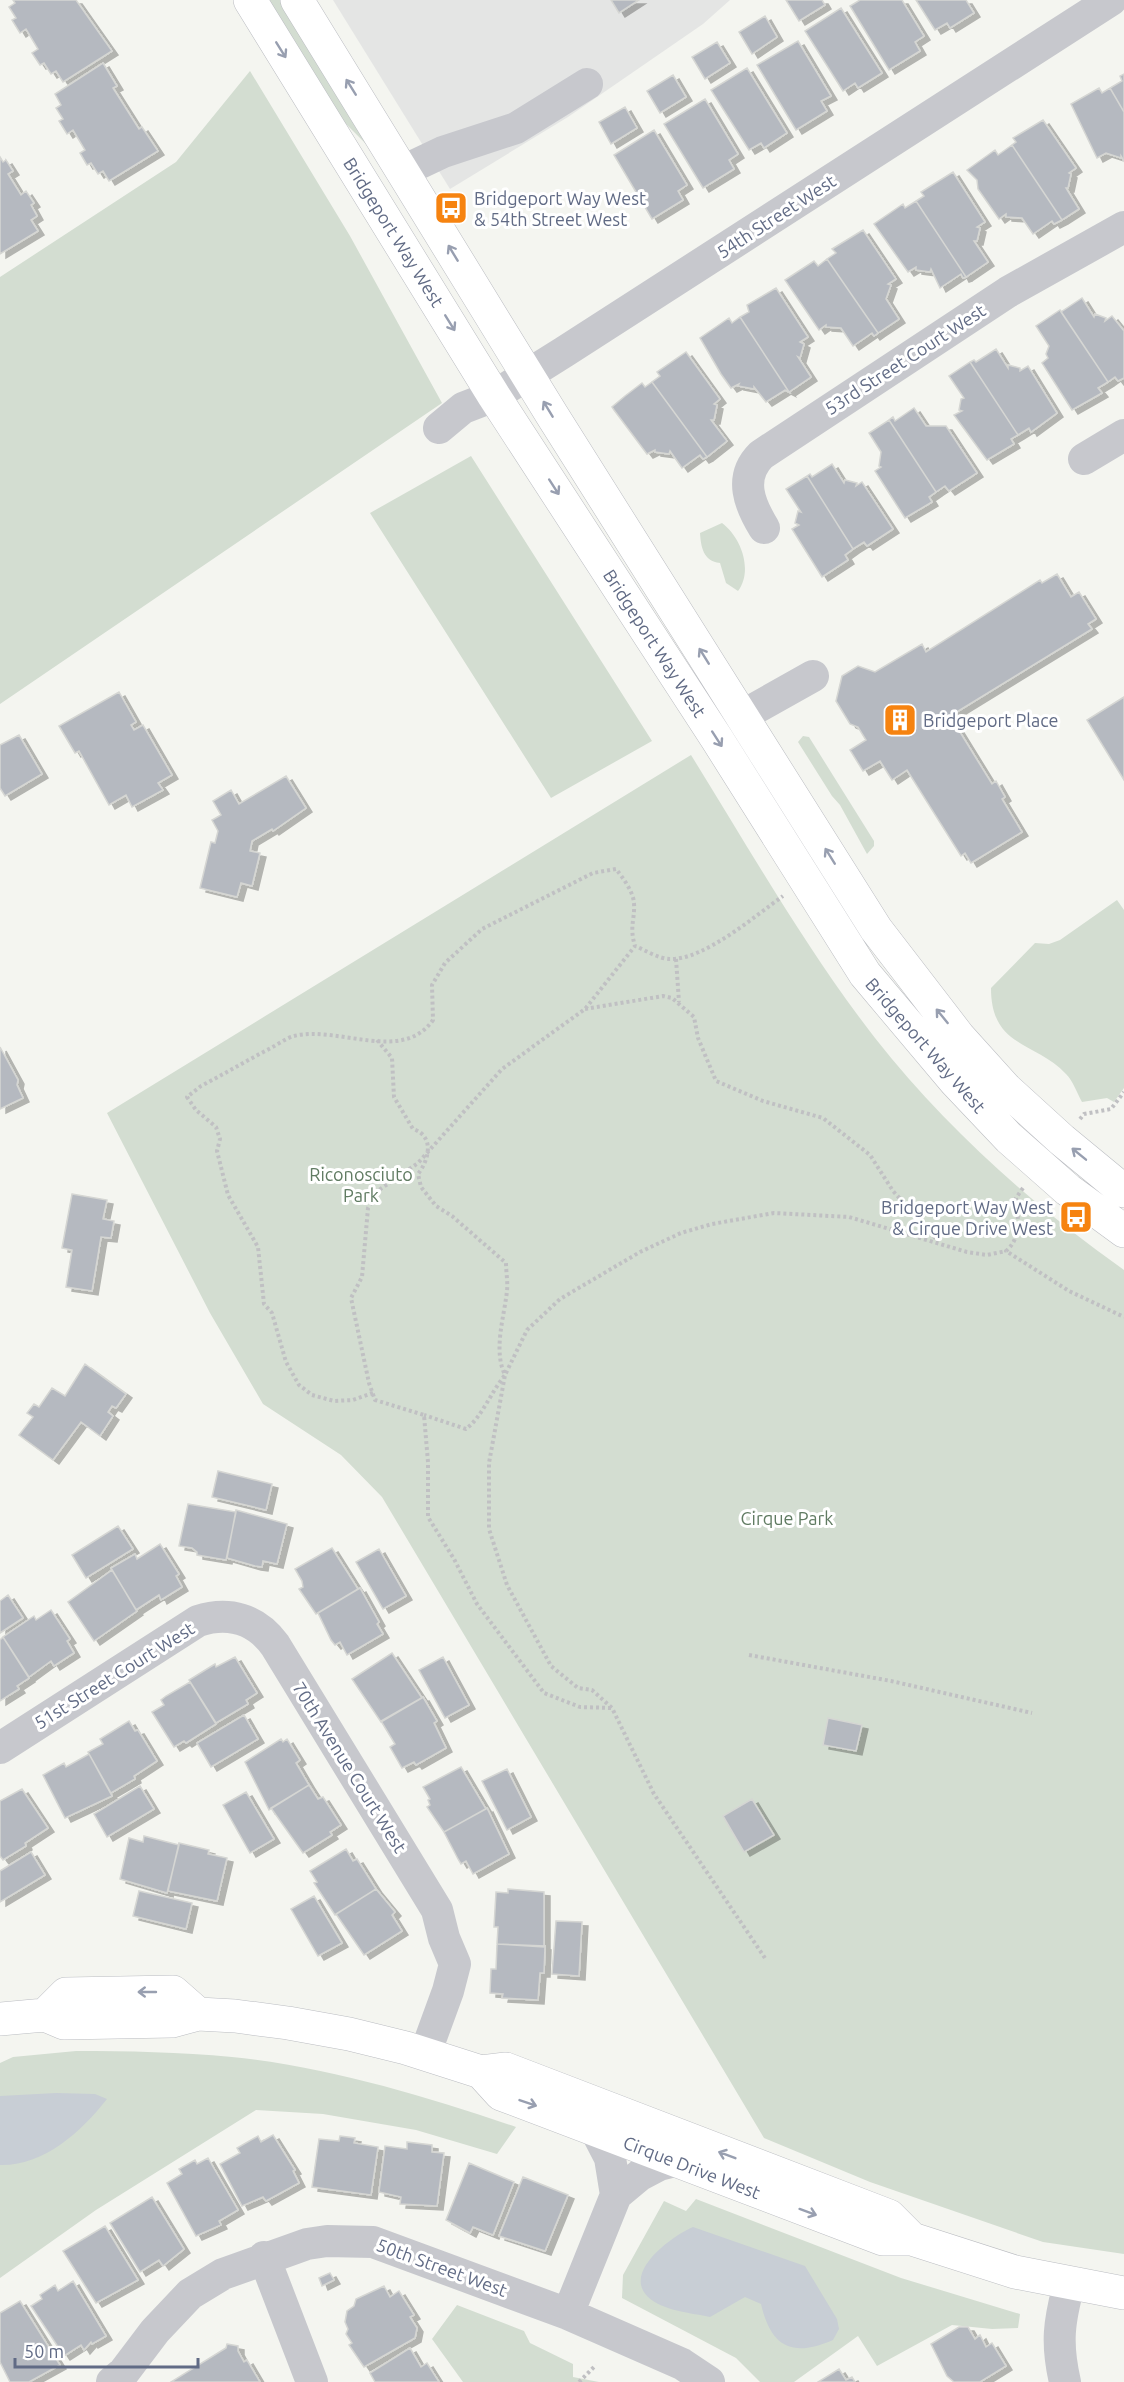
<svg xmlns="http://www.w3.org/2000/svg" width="1124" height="2382" font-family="Ubuntu,sans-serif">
<defs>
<filter id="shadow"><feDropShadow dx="6" dy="4" stdDeviation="0" flood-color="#0004"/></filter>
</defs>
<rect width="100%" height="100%" fill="#f4f5f0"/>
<path fill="#e4e5e4" d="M333,0H730L703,24L568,117L450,189Z"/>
<path fill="#d3ddd1" d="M267,0H280L377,155L343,121Z
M250,71L350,236L442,403L0,704V277L176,162Z
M471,456L652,741L551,798L370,513Z
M722,523C742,538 753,571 738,591L726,583L720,563C703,561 701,547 700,533Z
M803,736L809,737L874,841V846L867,854L840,805L832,796L798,742Z
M691,755C750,850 806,949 875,1038C946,1128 1031,1204 1124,1270V2254L1043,2242L870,2182L764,2138L382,1497L341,1455L263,1404L210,1313L107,1113Z
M1117,900L1124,910V1088L1114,1102L1107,1098L1082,1102C1077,1093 1073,1081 1066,1074C1035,1041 991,1048 991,988L1035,943L1049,944L1060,940Z
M76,2051C128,2051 180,2052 232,2057C329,2067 424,2096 516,2127L497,2154L416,2130L323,2114L256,2110L96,2210L0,2278V2063L13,2057Z
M696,2199L901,2278L1020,2314L1018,2328L992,2329L952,2325L877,2366L858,2336L794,2382H760L736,2358L622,2298L623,2275L664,2201L686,2211Z
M457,2305L524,2331L530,2343L573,2364V2377L599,2382H463L432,2339Z"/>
<path fill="#c8ced5" d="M56,2093L95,2094L107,2099C81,2132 44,2166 0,2165V2096Z
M693,2227L805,2266L837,2319L839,2329L833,2340C792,2358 771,2347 761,2304L745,2297L710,2317C692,2313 663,2311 648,2297C622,2272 672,2236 693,2227Z"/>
<path fill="#b5b9c0" stroke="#d5d6d3" stroke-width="1.5" filter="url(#shadow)" d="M13,0H76L112,51L63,82L56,71L51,74L44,63L40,65L32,53L38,49L26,29L20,33L12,20L16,18L9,7L15,3Z
M611,0H639L619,13Z
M786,0H822L825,5L799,21Z
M860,0H902L924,36L915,42L920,51L889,70L850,6Z
M916,0H966L974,13L950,28L947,23L935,30Z
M841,8L882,73L858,88L855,83L843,91L805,31Z
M765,16L777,37L752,54L739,32Z
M798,41L831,96L821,101L827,111L796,130L757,65Z
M717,42L730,63L705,79L692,57Z
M103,63L117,86L113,88L139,129L142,127L158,151L109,181L103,171L98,174L91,163L87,165L80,153L85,150L73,130L67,134L59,121L63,119L56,108L61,105L55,94Z
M747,68L787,133L764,148L761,143L749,150L711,90Z
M1124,74V112L1110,88L1122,81L1120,76Z
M673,75L686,97L660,113L647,91Z
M1099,88L1102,93L1110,88L1124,112V161L1121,156V158L1106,153L1097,158L1071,104Z
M705,99L738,154L729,160L734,169L703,188L664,124Z
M625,107L637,128L611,144L599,122Z
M1043,120L1076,168L1069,173L1071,174L1068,188H1066L1079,209L1062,220L1012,145L1016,142L1013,138Z
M654,130L687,185L678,191L683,200L652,219L614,155Z
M1012,145L1062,220L1054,224L1052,221L1033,234L1022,218L1006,217V214L999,219L978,189L977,180L967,170L995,150L998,155Z
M0,157L3,162L6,160L13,171L8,174L21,195L26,191L34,203L31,205L37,216L31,220L38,231L0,254Z
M953,172L985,222L977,227L980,228L977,241H974L988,262L966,277L916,201L924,196L921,192Z
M916,201L966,277L963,278L961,274L940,288L931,269L930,272L916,270V267L908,272L874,224L903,204L905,208Z
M863,230L896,279L888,284L891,285L886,299L899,319L878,333L827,259L836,253L832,249Z
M827,259L878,333L874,336L872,333L853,346L841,328L826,327V325L819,330L785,280L814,261L818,266Z
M776,288L808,337L800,342L804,344L800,358L798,357L811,377L789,392L740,317L749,312L747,305Z
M1082,298L1094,317L1095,314L1106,318L1105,321L1112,316L1124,331V378L1118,381L1115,377L1108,382L1061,312Z
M1060,310L1108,382L1098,388L1102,393L1072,410L1042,363L1048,358L1046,354L1049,346L1036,326Z
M740,317L789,392L785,390L766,402L754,387V389L738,386L739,384L731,388L721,374L700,338L729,318L732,323Z
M996,349L1008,368V365L1020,368V371L1028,366L1057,413L1031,432L1029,428L1018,435L970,362L974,360L976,362Z
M686,352L720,399L714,404L717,405L714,420H711L727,441L707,457L652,382L660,376L657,372Z
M970,362L1018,435L1011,439L1014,444L987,460L954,415L962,411L959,410L961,399L964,398L949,376Z
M652,382L707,457L703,459L700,455L682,468L670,451L669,454L655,452V450L647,454L614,410L612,407L625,396L642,383L645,387Z
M914,408L926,426H946L977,473L949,491L945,486L936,492L889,420L893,417L895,421Z
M889,420L936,492L929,497L932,502L905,518L875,471L881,467L879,466L881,452L869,433Z
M832,464L844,483L845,480L857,483L856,486L862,482L893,529L867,546L864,542L853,549L807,476L810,474L812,477Z
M807,476L853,549L845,555L848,560L822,577L792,529L799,525L795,523L798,511L801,512L786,489Z
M1057,574L1071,597L1079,592L1096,619L1088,624L1092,629L950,716L992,784L996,781L1005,797L1002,799L1022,832L971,863L965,853L961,856L907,770L892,780L880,761L863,771L850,750L866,740L858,727L850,724L836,701L842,676L858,666L875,672L922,644L926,652L1040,580L1042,583Z
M119,692L136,722L131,725L134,730L143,725L172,775L158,783L163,790L132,807L126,795L109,805L79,751L75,753L59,726Z
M1124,697V780L1087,720Z
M19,735L42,774L5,796L0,788V745Z
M286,776L306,808L273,831L272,829L252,841L250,851L260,853L252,886L241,883L237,897L200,888L211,842L215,843L218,831L212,820L221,815L213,801L231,790L239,804Z
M0,1047L18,1080L17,1085L23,1098L0,1109Z
M72,1194L107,1200L103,1219L114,1221L111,1238L101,1237L92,1291L66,1287L72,1250L62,1248Z
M85,1364L126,1394L116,1408L112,1406L108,1412L113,1416L100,1436L81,1422L53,1460L19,1435L33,1417L27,1413L34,1404L39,1407L52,1388L65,1396Z
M218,1471L272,1484L266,1510L212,1497Z
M188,1504L236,1512L226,1560L197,1555V1552L192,1548L179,1546Z
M236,1510L287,1524L277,1564L263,1561L262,1567L255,1566L227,1558Z
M118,1526L133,1549L86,1578L72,1555Z
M160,1544L179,1574L176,1576L182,1587L161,1600L159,1595L136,1610L111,1568L135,1554L137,1559Z
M332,1548L358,1589L316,1614L299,1589L303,1587L302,1581L295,1569Z
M379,1549L406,1596L383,1609L356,1562Z
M112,1570L137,1611L94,1641L68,1602Z
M360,1588L379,1622L377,1624L383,1634L347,1655L340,1642L335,1645L331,1640L318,1613Z
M8,1595L23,1618L0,1633V1601Z
M51,1610L70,1639L67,1641L74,1653L54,1666L51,1661L29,1677L3,1637L34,1616L36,1620Z
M3,1637L29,1678L17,1686L19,1689L0,1701V1640Z
M392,1653L422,1698L381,1722L352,1679Z
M235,1657L257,1693L246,1700L248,1704L216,1723L189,1680L215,1664L216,1667Z
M443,1657L469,1705L445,1718L419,1670Z
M190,1682L216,1724L186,1743L184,1741L174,1747L152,1712L164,1705L161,1700L166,1696Z
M423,1697L437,1721L434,1723L446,1748L416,1765L414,1762L402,1768L390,1747L395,1744L381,1721Z
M244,1715L258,1739L211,1767L197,1743Z
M828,1718L862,1725L856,1751L823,1745Z
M129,1721L135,1731L138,1730L157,1761L134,1776L135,1779L111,1793L88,1752L103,1744L100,1739Z
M281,1739L283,1742L287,1739L300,1760L296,1763L309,1785L269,1810L245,1762Z
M89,1754L112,1796L65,1818L43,1775L64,1763L66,1767Z
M461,1767L486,1809L444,1832L427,1807L430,1805L428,1800L430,1799L423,1787Z
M507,1769L531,1817L507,1830L482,1781Z
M309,1785L318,1799L323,1797L341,1825L330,1832L332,1835L303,1853L271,1808Z
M140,1786L154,1809L107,1837L94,1814Z
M22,1789L48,1828L25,1843L26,1846L3,1860L0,1856V1801Z
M246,1792L274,1839L250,1853L223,1805Z
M752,1799L774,1835L744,1852L723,1816Z
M487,1808L509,1854L473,1874L466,1861L461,1864L458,1859L444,1832Z
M144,1836L179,1845L167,1893L120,1879L129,1838L143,1842Z
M179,1843L209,1850L208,1854L227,1858L217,1901L168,1891Z
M346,1849L353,1861L357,1859L376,1889L335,1915L314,1883L317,1882L310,1871Z
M31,1852L45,1875L0,1902V1871Z
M376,1889L395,1912L392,1915L402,1931L364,1955L336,1914Z
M508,1889L544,1892V1947L497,1944L498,1927H494L496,1892L508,1893Z
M139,1891L192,1903L186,1929L133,1916Z
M314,1896L342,1943L318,1956L291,1909Z
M556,1921L582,1922L579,1976L552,1974Z
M497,1944L545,1946L544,1973H540L538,2000L502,1998L503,1994L490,1993L491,1969H496Z
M273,2135L295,2170L293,2171L299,2183L266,2201L263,2197L242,2206L220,2164L240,2153L237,2148L258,2136L261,2142Z
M340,2136L355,2138L354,2143L378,2147L371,2195L312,2187L319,2139L339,2141Z
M407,2142L432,2145V2152L444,2153L437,2206L400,2204L401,2197L379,2192L385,2146L407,2149Z
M208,2158L238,2210L219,2221L221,2225L196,2236L167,2183L182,2174L179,2169L195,2160L197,2164Z
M469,2163L514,2182L493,2235L473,2227L470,2233L446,2220Z
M523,2177L568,2195L545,2251L499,2236Z
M152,2197L184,2249L163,2266L159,2260L140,2272L110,2223Z
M105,2226L138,2280L96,2303L63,2251Z
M330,2273L334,2280L322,2286L319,2278Z
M73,2281L106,2336L92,2344L91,2342L84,2350L81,2345L64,2356L31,2306L42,2299L40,2295L55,2285L58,2291Z
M384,2286L390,2297L399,2291L414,2315L410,2317L417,2328L415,2338L364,2367L349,2345L352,2343L346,2334L348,2329L345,2322L347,2311L354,2306L356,2299Z
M20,2301L60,2365L29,2382H10L0,2362V2313Z
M959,2327H968L975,2339L980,2335L986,2347L992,2343L1006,2366L980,2382H954L947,2376L931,2344Z
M227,2344L238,2346V2351L244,2362L247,2360L260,2382H171L226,2348Z
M410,2348L421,2367L427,2363L439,2382H375L370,2373Z
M839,2369L846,2380L852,2377L855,2382H818Z"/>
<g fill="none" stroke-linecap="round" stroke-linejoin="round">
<g stroke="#bbbdc2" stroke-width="34">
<path id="major" d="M250,0L494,396L717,739L865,974L955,1081L1009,1138L1068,1190L1124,1231
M297,0L552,415L876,929L959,1037L1006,1089L1062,1140L1124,1191
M45,2015L66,1994L173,1992L198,2014
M0,2019L45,2015L64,2023L172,2021L198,2014L235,2016L288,2023L349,2034L406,2048L481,2072L506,2069L889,2216L912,2239
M481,2072L501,2094L883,2239H912L1015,2272L1124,2293"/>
</g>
<path stroke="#c0c0c3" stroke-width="4" stroke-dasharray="3 3" stroke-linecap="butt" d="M676,959L679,1002
M585,1009L663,996L672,998L694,1017L698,1038L716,1081L763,1101L823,1118L870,1155L893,1191L938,1241
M377,1040L392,1058L394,1097L413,1129C435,1136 429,1160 418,1174L421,1187L436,1206L452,1216L506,1263C506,1272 508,1282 507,1291C504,1318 493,1350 505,1375C491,1392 482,1417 466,1429L424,1415
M1080,1119L1084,1114L1111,1109L1124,1092
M1023,1188L1016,1198C1018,1218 1022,1237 1006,1251L1069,1291L1124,1317
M373,1393L353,1400L334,1401L312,1395L299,1385L286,1362L272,1313L264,1304L258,1247L228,1195L217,1151L220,1139L216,1127L196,1110L187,1097L201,1086C224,1074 246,1061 269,1049C277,1045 286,1038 294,1036C338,1025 402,1064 433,1020L432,985L445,963L482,929L593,873L616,869C623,878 633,891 634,903C635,921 629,926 635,946C645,950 659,959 670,959C704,960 755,916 783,896
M749,1655L891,1681L1032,1713
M611,1708L580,1707L544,1693L477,1604L454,1559L428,1517V1462L424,1415L375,1400L369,1383L351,1298L362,1277L368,1208L379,1190L418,1163L502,1069L585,1009L635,946
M765,1958L654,1794L612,1708L592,1690L578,1688L551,1666L507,1585L489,1529V1463L505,1375L527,1330L560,1299L640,1252L681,1233L712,1224L774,1213L849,1217L967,1252L987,1255L1006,1251
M579,2382L596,2365"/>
<path stroke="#c7c8cd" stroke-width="32" d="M403,171L443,152L516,128L587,84
M439,428L463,408L494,396L564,352L1111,0
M1084,459L1124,435
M764,528C750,505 738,478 761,455L1008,292L1124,227
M742,716L813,676
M0,1748L198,1621C229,1611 256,1619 275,1645L437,1910L444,1938L455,1964L448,1991L425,2054
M595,2129L610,2158L616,2195
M675,2161L659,2165L640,2175L616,2195L568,2314L682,2364L709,2382
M264,2257L312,2382
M112,2382L124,2372L155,2331L190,2294L223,2274L307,2244L327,2241L373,2242L568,2314
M1065,2382C1056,2343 1059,2322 1069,2284"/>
<use href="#major" stroke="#fff" stroke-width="33"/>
</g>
<defs><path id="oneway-shaft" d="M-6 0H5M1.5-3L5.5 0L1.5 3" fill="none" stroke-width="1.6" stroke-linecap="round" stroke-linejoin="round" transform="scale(1.5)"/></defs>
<g stroke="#989fb0">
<use href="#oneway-shaft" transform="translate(281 50) rotate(58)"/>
<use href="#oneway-shaft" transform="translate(351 87) rotate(-122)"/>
<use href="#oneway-shaft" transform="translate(453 253) rotate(-121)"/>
<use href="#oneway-shaft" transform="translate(450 323) rotate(58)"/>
<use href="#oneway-shaft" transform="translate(548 409) rotate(-121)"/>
<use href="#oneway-shaft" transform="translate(554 487) rotate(57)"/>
<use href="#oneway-shaft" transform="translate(704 656) rotate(-122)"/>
<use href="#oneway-shaft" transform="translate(717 739) rotate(57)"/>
<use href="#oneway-shaft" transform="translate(830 856) rotate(-122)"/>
<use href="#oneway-shaft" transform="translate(942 1016) rotate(-129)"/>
<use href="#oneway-shaft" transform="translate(1079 1154) rotate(-141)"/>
<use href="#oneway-shaft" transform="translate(147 1992) rotate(-180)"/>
<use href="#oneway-shaft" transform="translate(528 2103) rotate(19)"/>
<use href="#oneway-shaft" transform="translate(727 2155) rotate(-159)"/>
<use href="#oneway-shaft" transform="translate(808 2212) rotate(20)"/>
</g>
<defs>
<g id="bus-square" transform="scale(1.725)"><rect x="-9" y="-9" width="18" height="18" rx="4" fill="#f68310" stroke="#fff"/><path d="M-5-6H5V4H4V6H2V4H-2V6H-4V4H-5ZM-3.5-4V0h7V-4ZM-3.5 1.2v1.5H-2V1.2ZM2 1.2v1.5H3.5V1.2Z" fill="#fff"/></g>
<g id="building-square" transform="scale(1.725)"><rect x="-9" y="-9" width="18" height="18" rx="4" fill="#f68310" stroke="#fff"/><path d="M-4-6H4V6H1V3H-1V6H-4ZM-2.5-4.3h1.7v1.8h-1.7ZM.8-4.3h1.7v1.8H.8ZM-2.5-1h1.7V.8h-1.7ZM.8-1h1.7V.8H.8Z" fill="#fff"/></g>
</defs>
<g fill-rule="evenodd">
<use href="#bus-square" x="451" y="208"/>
<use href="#building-square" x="900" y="720"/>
<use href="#bus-square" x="1076" y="1217"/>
</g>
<g text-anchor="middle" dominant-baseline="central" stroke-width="6" stroke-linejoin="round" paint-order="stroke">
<g font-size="18" fill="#616b85" stroke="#fff" text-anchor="start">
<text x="474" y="198">Bridgeport Way West<tspan x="474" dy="21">&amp; 54th Street West</tspan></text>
<text x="923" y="720">Bridgeport Place</text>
<text x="1053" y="1207" text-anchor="end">Bridgeport Way West<tspan x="1053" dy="21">&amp; Cirque Drive West</tspan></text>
</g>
<g font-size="18" fill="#616b85" stroke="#fff">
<text transform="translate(776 216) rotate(-33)">54th Street West</text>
<text transform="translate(394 232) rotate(58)">Bridgeport Way West</text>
<text transform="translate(905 359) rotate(-33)">53rd Street Court West</text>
<text transform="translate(655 643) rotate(57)">Bridgeport Way West</text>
<text transform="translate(926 1045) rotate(49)">Bridgeport Way West</text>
<text transform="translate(114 1675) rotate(-32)">51st Street Court West</text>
<text transform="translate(350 1767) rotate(58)">70th Avenue Court West</text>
<text transform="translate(692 2167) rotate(21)">Cirque Drive West</text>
<text transform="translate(442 2267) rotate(20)">50th Street West</text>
</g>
<g font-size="18" fill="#607b62" stroke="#fff">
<text x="361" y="1174">Riconosciuto<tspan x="361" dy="21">Park</tspan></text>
<text x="787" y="1518">Cirque Park</text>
</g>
</g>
<path d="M15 2358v9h183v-9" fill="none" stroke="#616b85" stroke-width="3"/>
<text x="24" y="2358" font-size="18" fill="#616b85" stroke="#ffffff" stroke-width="4.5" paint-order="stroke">50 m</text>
</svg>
